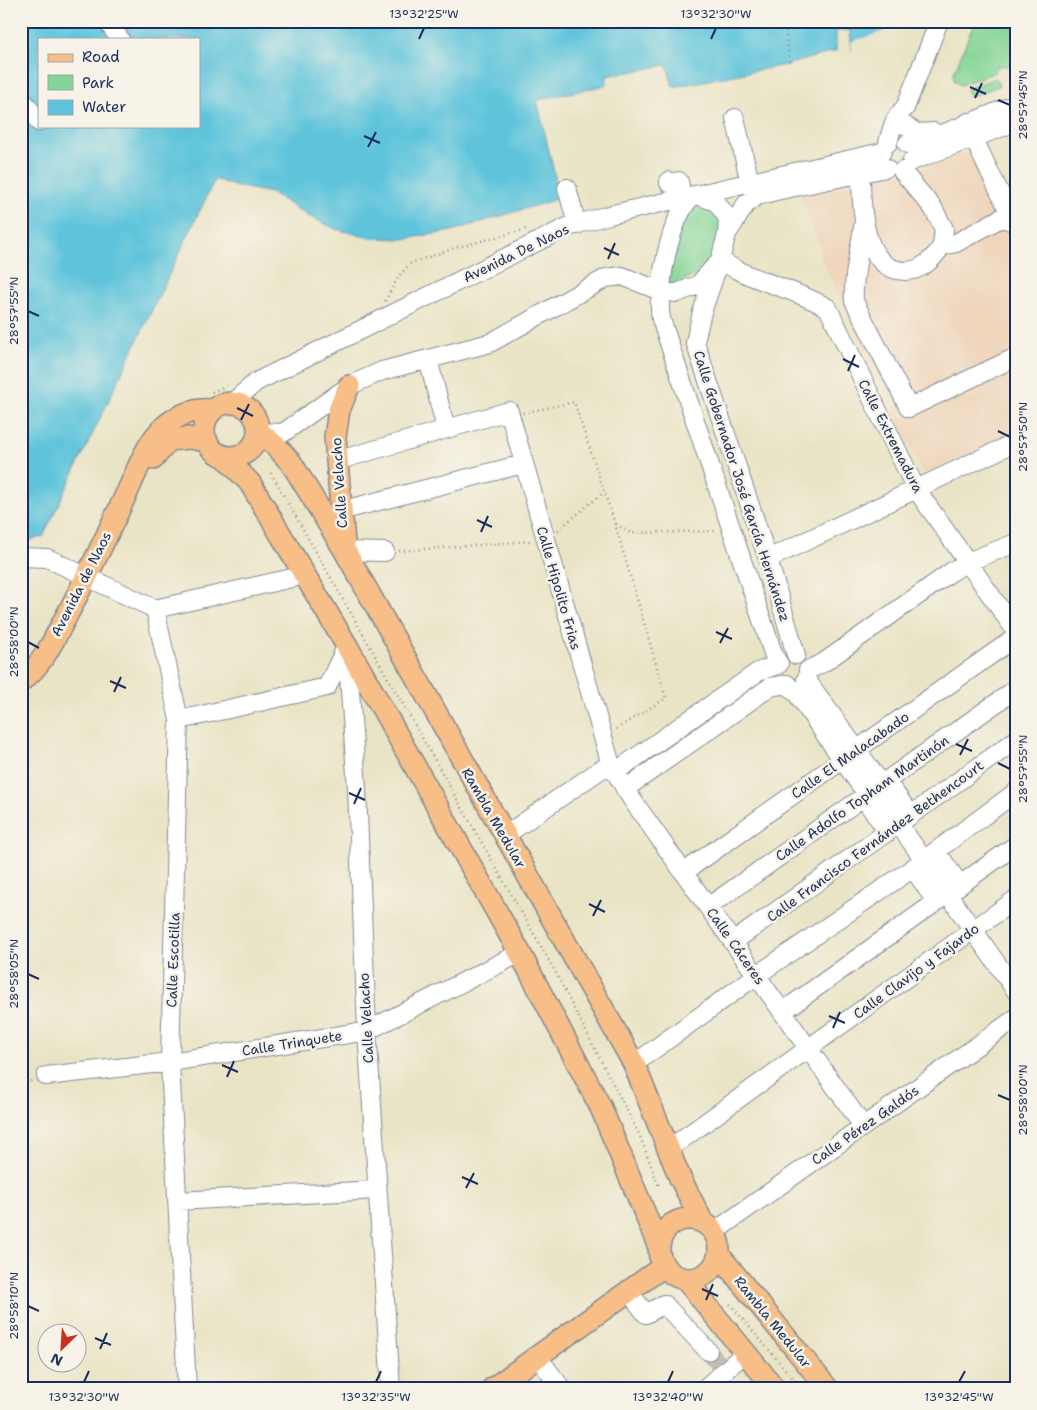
<svg xmlns="http://www.w3.org/2000/svg" width="1037" height="1410" font-family="'Shantell Sans',sans-serif">
<rect width="100%" height="100%" fill="#f7f3e8"/>
<filter id="ink" filterUnits="userSpaceOnUse"><feTurbulence type="fractalNoise" baseFrequency=".02" numOctaves="2"/><feDisplacementMap in="SourceGraphic" scale="10" xChannelSelector="R" yChannelSelector="G"/><feConvolveMatrix kernelMatrix="1 2 1 2 8 2 1 2 1" color-interpolation-filters="sRGB"/></filter>
<filter id="wash" filterUnits="userSpaceOnUse"><feTurbulence type="fractalNoise" baseFrequency=".0096" numOctaves="4" result="noise"/><feDisplacementMap in="SourceGraphic" scale="20" xChannelSelector="R" yChannelSelector="G"/><feGaussianBlur stdDeviation="1.12" result="paint"/><feColorMatrix in="noise" values="0 0 0 0 0 0 0 0 0 0 0 0 0 0 0 0 0 1.4 0 .05"/><feComposite in="paint" operator="in"/></filter>
<g filter="url(#wash)">
<rect width="100%" height="100%" fill="#eae4c6"/>
<path fill="#efd6bc" d="M968,152L1016,253V432L927,473H923L819,253L822,251L800,194L924,168Z"/>
<path fill="#84d596" stroke="#50827a" d="M975,21H1016V63L1005,67L1004,65L995,68L996,72L960,85L955,82L953,75Z
M996,78L999,86L969,97L966,89Z
M694,202C702,203 705,204 711,209C737,229 709,267 688,279C682,282 675,283 669,284L675,232Z"/>
<path fill="#5ec4db" stroke="#3c7a9c" fill-rule="evenodd" d="M21,21H913L895,39L852,51L850,30L836,31V51L790,64L673,87L667,65L607,76L606,85L537,100L560,198L452,231L404,239L370,238L336,229L308,216L272,193L234,186L215,179L43,537L21,542ZM39,39H199V126H39Z"/>
<path fill="#eae4c6" d="M895,21H912L909,30L897,40L855,53L852,51L851,42L882,32Z"/>
</g>
<g filter="url(#ink)">
<g fill="none" stroke-linecap="round" stroke-linejoin="round">
<path stroke="#c1c0b1" stroke-width="18" stroke-dasharray="18 9" stroke-linecap="butt" d="M708,1351L720,1365"/>
<g stroke="#828a92" stroke-width="20">
<path id="minor" d="M107,21L120,39
M21,98L39,122
M735,118L750,183
M968,122L980,152L1016,226
M906,126L917,133L934,132
M888,143C891,131 894,116 905,108L939,21
M907,144L947,132L1016,104
M912,161L1016,122
M902,171L933,208L944,229L942,246
M861,174C861,204 862,270 905,271C922,271 933,259 942,246L956,243L1001,218L1016,222
M669,181V183L679,181L682,198
M567,188L577,225
M693,195C670,217 656,288 661,319L774,656L779,664
M697,195L716,202L728,218L727,234
M864,220C861,245 852,279 854,301L909,408L1016,357
M720,260C753,282 794,288 828,308L916,489L1016,631
M428,359L446,429
M233,402L256,382L567,227L609,215L882,152
M259,432L283,433L349,386L382,371L490,343L606,278L622,276L660,291L677,293L698,285L715,266
M336,461L509,411L611,765L631,798L863,1126
M340,511L523,464
M345,551L385,552
M21,557L47,558L155,609L179,720L170,1062L187,1389
M768,559L1016,442
M155,609L305,575
M347,648L357,789L367,1031L391,1389
M796,655L768,559L695,342L702,312L720,260L727,234L746,204L757,196L776,191L886,168
M808,670L823,663L951,572L967,562L1016,543
M806,679L875,775L874,789
M179,720L327,687L346,647
M615,772L758,672L779,664
M886,781L911,815
M625,789L770,687L787,684L797,694L860,785L874,789L1016,991
M863,797L888,832
M504,836L600,770L611,765
M936,851L960,885
M913,868L936,902
M684,872L1016,637
M708,907L1016,689
M733,942L1016,740
M782,1012L1016,845
M634,1064L757,975L913,868L1016,792
M46,1076L170,1062L367,1031L520,953
M670,1148L1016,899
M178,1201L376,1190
M714,1232L1016,1018
M629,1292L646,1314L664,1304L708,1351
M537,1356L562,1389
M704,1389L745,1353"/>
</g>
<g stroke="#828a92" stroke-width="24">
<path id="major" d="M204 430a27 27 0 1 1 54 0a27 27 0 1 1-54 0Z
M259,432L277,447L292,464L345,551L634,1064L680,1178L702,1221
M224,456L250,483L347,646L520,953L601,1108L658,1245
M153,459L169,440L189,438L207,441
M344,543L335,437L339,410L349,386
M21,681C44,664 55,637 68,613C90,571 110,529 130,486C139,466 147,443 164,427C177,415 195,408 212,410
M659 1249a30 30 0 1 1 60 0a30 30 0 1 1-60 0Z
M719,1255L828,1389
M685,1279L775,1389
M492,1389L664,1266"/>
</g>
<path stroke="#828a92" stroke-width="2.5" stroke-dasharray="1 4" stroke-linecap="butt" d="M784,21L790,64
M1011,65L1016,77
M1010,89L1016,87
M385,301L399,276L411,263L458,247L527,229
M212,392L228,385
M523,413L574,402L615,524L666,698L616,729
M271,473L551,964L639,1134L659,1187
M616,524L630,533L718,531
M558,530L603,493
M399,551L531,541
M21,1085L34,1080
M730,1304L802,1389"/>
<use href="#minor" stroke="#fff" stroke-width="18"/>
<use href="#major" stroke="#f7be87" stroke-width="21"/>
</g>
</g>
<path fill="none" stroke="#1b2f5e" stroke-width="2" d="M419,39L424,28M711,39L716,28M970,87L986,94M975,98L982,83M998,100L1010,105M364,136L380,143M368,147L376,132M604,248L619,255M608,259L615,243M28,311L39,316M843,359L859,367M848,371L855,355M237,408L253,416M241,420L249,404M998,431L1010,437M477,520L492,527M481,532L488,516M716,632L732,639M28,642L39,648M720,643L728,628M110,681L126,688M114,692L121,677M956,744L972,751M960,755L968,739M998,763L1010,769M349,793L365,800M354,804L361,788M589,904L605,912M593,916L601,900M28,974L39,979M829,1016L845,1023M833,1028L840,1012M222,1065L238,1072M227,1077L234,1061M998,1095L1010,1100M462,1177L478,1184M466,1188L474,1173M702,1289L718,1296M706,1300L713,1284M28,1306L39,1311M95,1338L111,1345M100,1349L107,1333M84,1382L89,1371M376,1382L381,1371M668,1382L673,1371M959,1382L965,1371"/>
<g text-anchor="middle" dominant-baseline="central" stroke-width="5" stroke-linejoin="round" paint-order="stroke">
<g font-size="14" fill="#1b2f5e" stroke="#f7f3e8">
<text transform="translate(516 253) rotate(-26)">Avenida De Naos</text>
<text transform="translate(891 436) rotate(63)">Calle Extremadura</text>
<text transform="translate(339 483) rotate(-94)">Calle Velacho</text>
<text transform="translate(742 486) rotate(72)">Calle Gobernador José García Hernández</text>
<text transform="translate(81 584) rotate(-63)">Avenida de Naos</text>
<text transform="translate(559 588) rotate(74)">Calle Hipolito Frias</text>
<text transform="translate(850 755) rotate(-35)">Calle El Malacabado</text>
<text transform="translate(862 798) rotate(-35)">Calle Adolfo Topham Martinón</text>
<text transform="translate(494 818) rotate(60)">Rambla Medular</text>
<text transform="translate(875 841) rotate(-36)">Calle Francisco Fernández Bethencourt</text>
<text transform="translate(736 946) rotate(55)">Calle Cáceres</text>
<text transform="translate(173 960) rotate(-88)">Calle Escotilla</text>
<text transform="translate(916 971) rotate(-36)">Calle Clavijo y Fajardo</text>
<text transform="translate(366 1018) rotate(-93)">Calle Velacho</text>
<text transform="translate(292 1043) rotate(-9)">Calle Trinquete</text>
<text transform="translate(865 1125) rotate(-35)">Calle Pérez Galdós</text>
<text transform="translate(773 1322) rotate(51)">Rambla Medular</text>
</g>
</g>
<rect width="1037" height="1410" fill="none" stroke="#f7f3e8" stroke-width="55"/>
<rect x="38" y="38" width="162" height="90" fill="#f7f3e8" stroke="#9fa5b1"/>
<rect x="48" y="54" width="25" height="8" fill="#f7be87" stroke="#9fa5b1"/>
<text x="82" y="62" font-size="15" fill="#1b2f5e">Road</text>
<rect x="48" y="75" width="25" height="15" fill="#84d596" stroke="#9fa5b1"/>
<text x="82" y="88" font-size="15" fill="#1b2f5e">Park</text>
<rect x="48" y="100" width="25" height="15" fill="#5ec4db" stroke="#9fa5b1"/>
<text x="82" y="112" font-size="15" fill="#1b2f5e">Water</text>
<g transform="translate(62 1348) rotate(205)"><circle r="24" fill="#f7f3e8" stroke="#9fa5b1"/>
<path d="M0-4L9 19L0 12L-9 19Z" fill="#c8321e"/>
<text y="-8" font-size="14" font-weight="bold" text-anchor="middle" fill="#1b2f5e">N</text>
</g>
<rect x="28" y="28" width="982" height="1354" fill="none" stroke="#1b2f5e" stroke-width="2"/>
<g font-size="12" text-anchor="middle" fill="#1b2f5e">
<text x="424" y="18">13°32'25"W</text>
<text x="716" y="18">13°32'30"W</text>
<text transform="translate(1023 105) rotate(-90)" y="4">28°57'45"N</text>
<text transform="translate(14 311) rotate(-90)" y="4">28°57'55"N</text>
<text transform="translate(1023 437) rotate(-90)" y="4">28°57'50"N</text>
<text transform="translate(14 642) rotate(-90)" y="4">28°58'00"N</text>
<text transform="translate(1023 769) rotate(-90)" y="4">28°57'55"N</text>
<text transform="translate(14 974) rotate(-90)" y="4">28°58'05"N</text>
<text transform="translate(1023 1100) rotate(-90)" y="4">28°58'00"N</text>
<text transform="translate(14 1306) rotate(-90)" y="4">28°58'10"N</text>
<text x="84" y="1401">13°32'30"W</text>
<text x="376" y="1401">13°32'35"W</text>
<text x="668" y="1401">13°32'40"W</text>
<text x="959" y="1401">13°32'45"W</text>
</g>
</svg>
